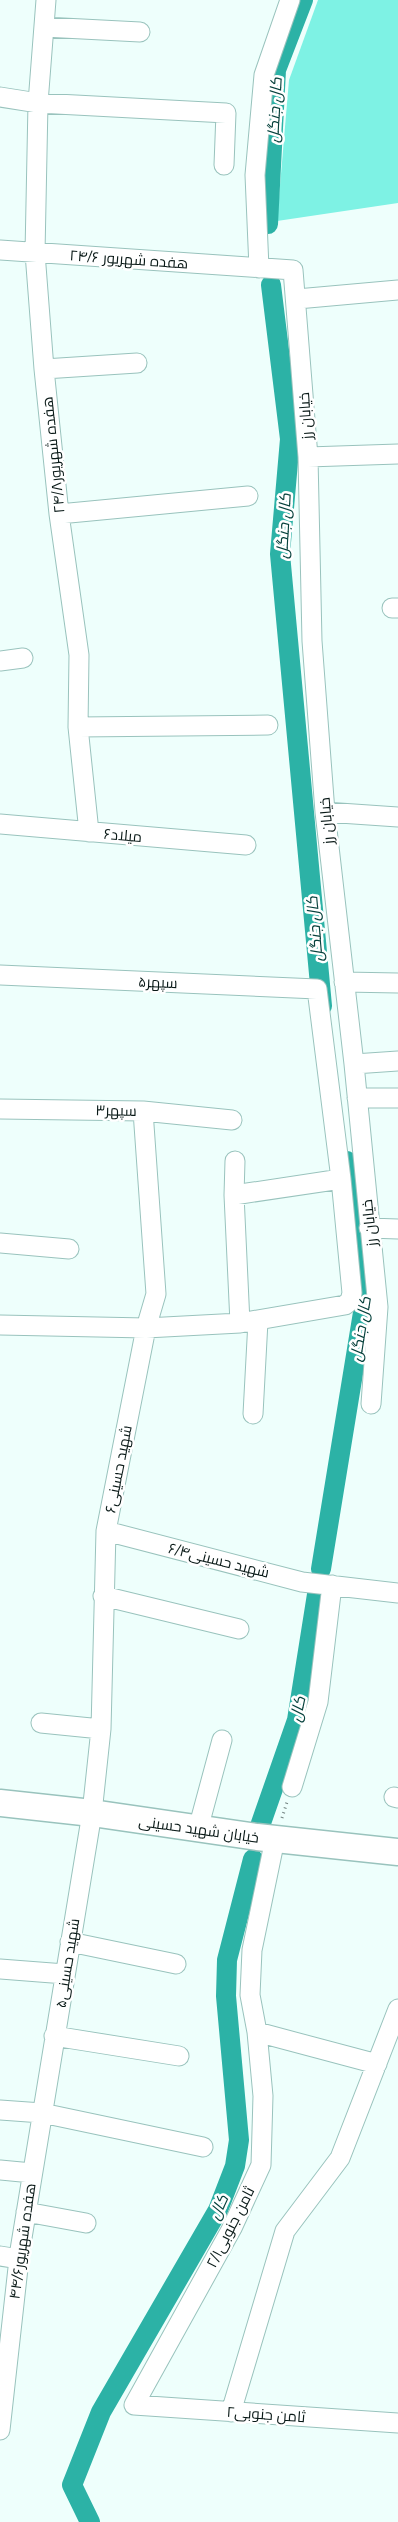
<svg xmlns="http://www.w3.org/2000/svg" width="398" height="2522" font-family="Mulish,Cairo,sans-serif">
<rect width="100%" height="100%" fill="#eefffc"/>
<path fill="#7ef2e4" d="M318,0H398V203L277,221L289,80Z"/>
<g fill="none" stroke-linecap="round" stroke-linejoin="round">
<path stroke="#2cb2a6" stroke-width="20" d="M268,224L276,70L303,0
M271,285L290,439L280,554L322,1006
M321,1569L367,1288L347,1161
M260,1826L297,1720L318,1588
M90,2522L72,2485L101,2412L218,2210L235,2166L239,2140L226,1996L227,1960L253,1859"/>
<g stroke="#99c3bd" stroke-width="21">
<path id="street" d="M46,0L38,103L35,253L44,369L59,514L79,655L78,727L89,832
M44,27L140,32
M0,97L38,103L226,113L224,165
M0,250L293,270L308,457L312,641L325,812L354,1064L378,1307L371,1404
M259,268L255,175L264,75L290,0
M297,299L398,290
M44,369L137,363
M308,457L398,454
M59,514L248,496
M392,608H398
M0,661L23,658
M78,727L268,725
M325,812L398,817
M0,824L246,845
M0,975L317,989L341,1179L352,1293L350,1301L345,1305L240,1323L146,1328L0,1325
M344,982L398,983
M354,1064L398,1061
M357,1098H398
M0,1109L143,1111L232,1120
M235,1161L234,1195L240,1323
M234,1195L341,1179
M369,1228L398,1229
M0,1243L69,1249
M253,1414L258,1321
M106,1531L302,1582L398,1593
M103,1596L239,1629
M41,1723L101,1729
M292,1787L318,1702L332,1585
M394,1797L398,1798
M198,1829L222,1740
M275,1839L252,1950L250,1995L257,2032L263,2096L261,2165L232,2228L134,2405L398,2423
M70,1942L176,1964
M0,1969L65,1974
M257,2032L377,2064
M54,2036L179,2056
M0,2110L42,2113L203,2147
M0,2170L32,2173
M26,2212L86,2223
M0,2256L19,2259
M231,2412L285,2231L340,2158L398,2009
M0,2430L20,2250L92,1813L101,1729L106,1531L146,1328L156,1294L143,1111"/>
</g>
<g stroke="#99c3bd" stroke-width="29">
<path id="secondary" d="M0,1803L92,1813L257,1837L398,1852"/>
</g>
<path stroke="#738381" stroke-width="3" stroke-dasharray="1 4" stroke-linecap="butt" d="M282,1818L287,1802"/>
<use href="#street" stroke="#fff" stroke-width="19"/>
<use href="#secondary" stroke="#fff" stroke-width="26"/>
</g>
<g text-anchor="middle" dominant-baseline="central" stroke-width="5" stroke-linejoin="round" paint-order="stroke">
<g font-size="15" fill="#091917" stroke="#fff">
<text transform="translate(129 259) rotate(4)">هفده شهریور ۲۴/۶</text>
<text transform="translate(305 416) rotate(-94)">خیابان رز</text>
<text transform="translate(53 455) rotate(-96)">هفده شهریور۲۴/۸</text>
<text transform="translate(326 821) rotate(-95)">خیابان رز</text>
<text transform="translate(123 835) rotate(5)">میلاد۶</text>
<text transform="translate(158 982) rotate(2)">سپهر۵</text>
<text transform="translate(116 1110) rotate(1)">سپهر۳</text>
<text transform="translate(369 1223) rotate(-96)">خیابان رز</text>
<text transform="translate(118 1469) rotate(-79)">شهید حسینی۶</text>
<text transform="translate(219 1560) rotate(14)">شهید حسینی۶/۴</text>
<text transform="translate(199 1829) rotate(8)">خیابان شهید حسینی</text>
<text transform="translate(67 1963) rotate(-81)">شهید حسینی۵</text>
<text transform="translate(230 2227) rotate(-63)">ثامن جنوبی۲/۱</text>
<text transform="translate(22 2241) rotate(-82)">هفده شهریور۴۴/۶</text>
<text transform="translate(266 2414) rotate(4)">ثامن جنوبی۲</text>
</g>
<g font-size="16" font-style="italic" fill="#06413c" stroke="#fff">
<text transform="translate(274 110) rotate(-87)">کال جنگل</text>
<text transform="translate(283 526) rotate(-87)">کال جنگل</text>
<text transform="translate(314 929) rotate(-95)">کال جنگل</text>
<text transform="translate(360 1329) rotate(-81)">کال جنگل</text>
<text transform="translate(297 1709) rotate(-78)">کال</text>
<text transform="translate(218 2207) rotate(-65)">کال</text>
</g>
</g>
</svg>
